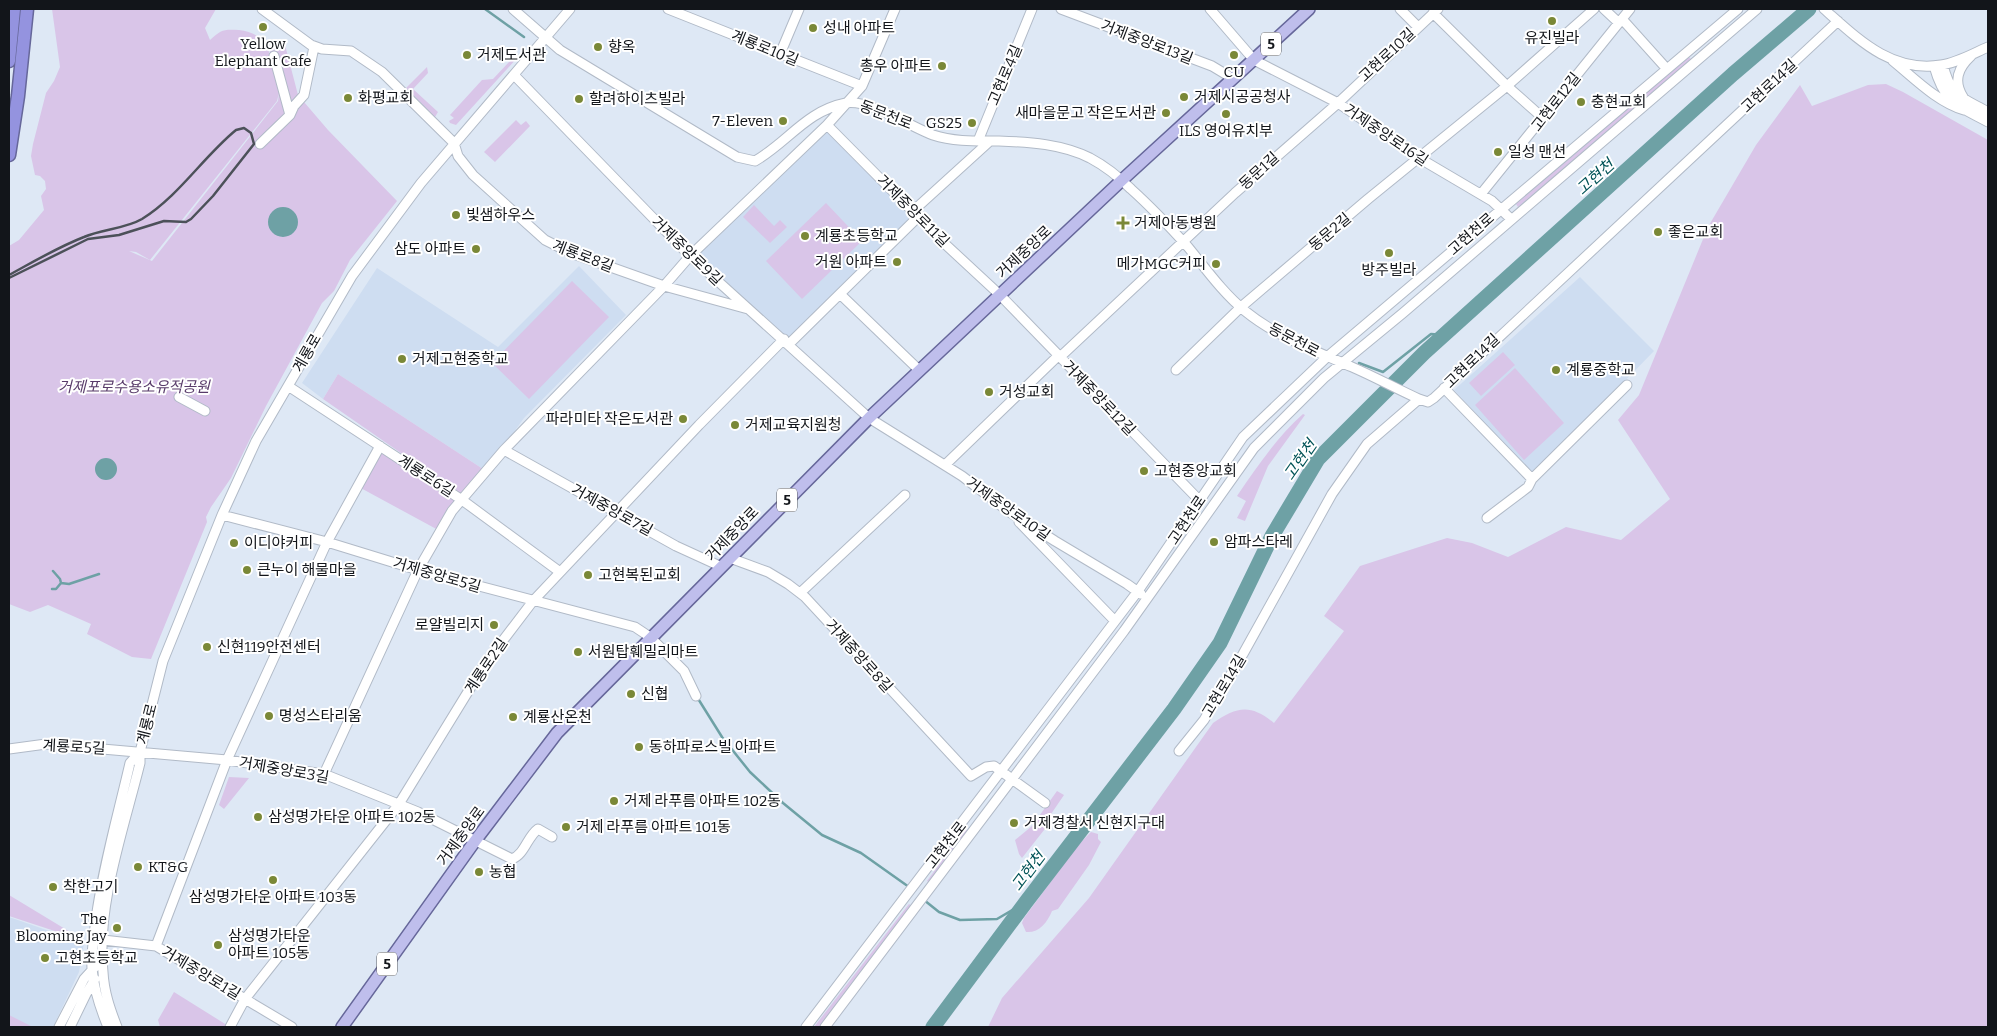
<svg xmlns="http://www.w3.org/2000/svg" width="1997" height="1036" font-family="Bitter,'Noto Sans KR',serif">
<rect width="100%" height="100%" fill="#dee8f5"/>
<path fill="#ceddf1" d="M827,125L918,217L789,344L690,256Z
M579,266L626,315L524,418L486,471L338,374L323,399L302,383L377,268L498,347Z
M1580,277L1654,351L1533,475L1454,390Z
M9,917L84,943L79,972L53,1027H9Z"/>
<path fill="#d9c5e8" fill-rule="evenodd" d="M52,9H216L205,28L210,40C221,30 223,29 239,30C268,33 270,54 277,78L270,51L285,45L298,95L328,130L397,201L350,260L334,291L322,303L266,406L231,478L211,507L206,517L207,522L151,659L132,657L87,634L91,624L48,605L30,612L9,604V246L19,240L44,210L41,196L46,189L45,181L40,176L35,175L31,156L33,144L46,93L54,81L60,67ZM279,93L278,101L152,261L129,251L136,252L150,260L277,101Z
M1689,57L1692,60L1518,207L1516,204Z
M517,58L456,125L450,123L449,121L454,118L450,115L482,80L493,79L509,62Z
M427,67L428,73L413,89L438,112L435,117L406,88Z
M1886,84L1903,92L1988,140V1027H988L1002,998L1089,898L1213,723C1237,706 1251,704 1274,723L1344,631L1324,616L1360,566L1447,538L1472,543L1508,557L1566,527L1621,540L1670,499L1618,420L1639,395L1708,227L1756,145L1800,85L1812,106L1868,85Z
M516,120L521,125L526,121L530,126L495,162L484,152Z
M826,203L862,241L802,299L766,261Z
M754,205L774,226L780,220L787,227L770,243L743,217Z
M572,281L609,317L529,399L492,363Z
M1503,352L1515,365L1481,396L1469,383Z
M1515,368L1564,423L1524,460L1475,405Z
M338,374L486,471L460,494L323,399Z
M1303,414L1305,415L1268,466L1245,521L1237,518L1246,501L1237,496C1257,467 1277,437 1303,414Z
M380,446L462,500L440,531L357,486Z
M229,777L249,778L224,809L219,805Z
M1057,791L1064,795L1049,817L1048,825L1022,858L1019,854L1015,840L1032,826Z
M965,829L968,831L930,883L927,881Z
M1091,832L1098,834V839L1101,842L1089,865L1058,909L1052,911C1047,923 1039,933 1026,932L1022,923L1024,918L1078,845Z
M9,895L85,941L9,916Z
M909,904L912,906L819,1027H814Z
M174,992L230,1027H160L158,1020Z
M9,1015L33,1027H9Z"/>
<path fill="#6ea1a5" d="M268 222a15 15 0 1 1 30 0a15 15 0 1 1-30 0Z
M95 469a11 11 0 1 1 22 0a11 11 0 1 1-22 0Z"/>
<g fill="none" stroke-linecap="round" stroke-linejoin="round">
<path stroke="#6ea1a5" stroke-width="2.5" d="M485,9L524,37
M1359,363L1383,372L1431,334L1444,335
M53,571L60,579L61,583
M52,589H56L61,583L69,584L99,574
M697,697L722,737L750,772L783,803L822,835L861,853L909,887
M924,900L939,912L960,920L997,919L1026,902"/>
<path stroke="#6ea1a5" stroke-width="15" d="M933,1027L1026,902L1174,709L1220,643L1272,536L1318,459L1424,353L1733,74L1809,9"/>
<g stroke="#b1bac7" stroke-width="11">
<path id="minor" d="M262,9L311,45L322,49L351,51L382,72L454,143L458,156L473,175L545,240L571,253L664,286L748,309
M513,9L560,50L737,157L755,161C788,142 806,111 846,103C869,99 911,127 933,135C954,142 977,141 999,141C1030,142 1062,144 1090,158C1105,166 1119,177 1131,189C1151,207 1170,227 1188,247C1206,269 1223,293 1245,311C1277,337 1316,351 1352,367C1375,377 1397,389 1419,399
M668,9L862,86
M1061,9L1212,66L1232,78
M1210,9L1254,60L1338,103L1419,158L1492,201L1511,219
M1400,9L1418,27
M1604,9L1619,23
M1824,9C1858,39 1891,73 1941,65C1957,63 1974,53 1988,47
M1433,13L1507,86L1543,118
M1622,19L1666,68
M780,54L799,9
M274,56L290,115
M1893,61C1914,78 1937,102 1964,110
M1943,65C1951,97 1961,97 1988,112
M1934,66C1944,102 1956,105 1988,122
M514,75L690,256L869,418L962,476L1008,511L1055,541L1127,584L1141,594
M1963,97C1953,81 1958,68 1971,56
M827,125L945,244L1000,295L1200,501
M978,141L1032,9
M260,144L290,115L294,106L304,95L314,47
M1481,194L1630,9
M913,211L990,141
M840,294L919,370
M789,344L918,217
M1060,357L1235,193L1338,103L1438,9
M1176,370L1241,307L1368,199L1507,86L1594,9
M288,386L462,500L560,572
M1444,388L1532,479
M179,397L205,411
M504,450L676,546L722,567
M945,465L1058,356
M222,515L327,542L418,570L635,627L650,637L684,671L696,696
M1487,518L1528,487L1532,479L1627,385
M1019,522L1115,621
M730,558L768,572L788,584L805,597L971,776L986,767L994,766L1045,803
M800,593L905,495
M9,749L46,744L227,760L324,774L418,812L512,859C525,854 527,837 538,829L552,837
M1179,751L1204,720L1243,654L1332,494L1367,444L1419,399L1428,402L1434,398L1838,21
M324,774L418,570L452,511L504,450L664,286L690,256L827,125L862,86L895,9
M103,940L156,946L292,1027
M156,946L227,760L327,542L380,446
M59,1027L84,979L95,967
M70,1027L86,994L95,979
M108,1027C100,1008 94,989 92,969C91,952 94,936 96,919C103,867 118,815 130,763L140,752
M117,1027C110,1009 104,992 103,972C96,906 124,828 140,763V752L163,661L222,515L256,441L352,276L421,183L570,9
M230,1027L245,999L399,804L485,664L533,601L699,425L784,339
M806,1027L1138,591L1243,437L1327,357L1738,9
M825,1027L1124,631L1254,448L1324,378L1403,313L1757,9"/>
</g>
<g stroke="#66679a" stroke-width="14">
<path id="major" d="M342,1027L475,841L557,733L869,418L1122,180L1309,9"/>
</g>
<g stroke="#66679a" stroke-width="15">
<path id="highway" d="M9,61L14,9
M9,155L18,96L27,9"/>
</g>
<use href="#minor" stroke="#fff" stroke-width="9"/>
<use href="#major" stroke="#bfbeec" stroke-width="11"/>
<use href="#highway" stroke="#9493df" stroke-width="12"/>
<path stroke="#4c5159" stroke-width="2.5" d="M9,275C33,262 58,247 84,237C102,229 125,229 142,219C179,196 203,157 236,130L244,128L251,133L254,144L213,196L191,219L186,222L164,221L119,235L88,239L9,278"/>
</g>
<g fill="#7a8837" stroke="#fff" stroke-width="2">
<circle cx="1552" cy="21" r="5"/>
<circle cx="263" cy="27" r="5"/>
<circle cx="813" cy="28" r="5"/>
<circle cx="598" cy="47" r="5"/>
<circle cx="467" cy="55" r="5"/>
<circle cx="1234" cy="55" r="5"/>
<circle cx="942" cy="66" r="5"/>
<circle cx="1184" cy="97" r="5"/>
<circle cx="348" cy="98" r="5"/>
<circle cx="579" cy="99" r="5"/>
<circle cx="1581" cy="102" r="5"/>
<circle cx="1166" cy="113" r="5"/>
<circle cx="1226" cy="114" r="5"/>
<circle cx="783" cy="121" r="5"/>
<circle cx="972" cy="123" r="5"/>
<circle cx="1498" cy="152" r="5"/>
<circle cx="456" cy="215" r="5"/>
<path d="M1120.5 215.5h5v5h5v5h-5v5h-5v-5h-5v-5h5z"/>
<circle cx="1658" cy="232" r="5"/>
<circle cx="805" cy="236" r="5"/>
<circle cx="476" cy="249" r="5"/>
<circle cx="1389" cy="253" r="5"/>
<circle cx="897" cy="262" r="5"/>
<circle cx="1216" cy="264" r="5"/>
<circle cx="402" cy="359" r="5"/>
<circle cx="1556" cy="370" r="5"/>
<circle cx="989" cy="392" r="5"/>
<circle cx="683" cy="419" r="5"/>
<circle cx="735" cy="425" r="5"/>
<circle cx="1144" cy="471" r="5"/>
<circle cx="1214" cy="542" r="5"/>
<circle cx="234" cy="543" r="5"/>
<circle cx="247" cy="570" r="5"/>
<circle cx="588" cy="575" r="5"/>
<circle cx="494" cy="625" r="5"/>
<circle cx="207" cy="647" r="5"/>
<circle cx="578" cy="652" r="5"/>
<circle cx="631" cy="694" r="5"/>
<circle cx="269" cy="716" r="5"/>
<circle cx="513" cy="717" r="5"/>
<circle cx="639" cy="747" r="5"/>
<circle cx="614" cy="801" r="5"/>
<circle cx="258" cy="817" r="5"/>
<circle cx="1014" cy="823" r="5"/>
<circle cx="566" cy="827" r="5"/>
<circle cx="138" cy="867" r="5"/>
<circle cx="479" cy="872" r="5"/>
<circle cx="273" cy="880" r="5"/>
<circle cx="53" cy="887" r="5"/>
<circle cx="117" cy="928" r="5"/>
<circle cx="218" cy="945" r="5"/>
<circle cx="45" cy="958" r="5"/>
</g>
<g text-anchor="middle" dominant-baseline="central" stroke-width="4" stroke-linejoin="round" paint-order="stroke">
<g fill="#fff" stroke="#595b5f" stroke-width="1">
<rect x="1261" y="32.5" width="20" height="23" rx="4"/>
<rect x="777" y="488.5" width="20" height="23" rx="4"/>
<rect x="377" y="952.5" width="20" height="23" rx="4"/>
</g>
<g font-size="14" font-weight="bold" fill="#12151a">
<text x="1271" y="44">5</text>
<text x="787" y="500">5</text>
<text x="387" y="964">5</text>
</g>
<g font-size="15" fill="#12151a" stroke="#fff" text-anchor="start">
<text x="823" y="28">성내 아파트</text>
<text x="1552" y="38" text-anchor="middle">유진빌라</text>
<text x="263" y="44" text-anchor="middle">Yellow<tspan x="263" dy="17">Elephant Cafe</tspan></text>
<text x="608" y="47">향옥</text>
<text x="477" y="55">거제도서관</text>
<text x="932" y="66" text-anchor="end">총우 아파트</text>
<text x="1234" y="72" text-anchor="middle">CU</text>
<text x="1194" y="97">거제시공공청사</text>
<text x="358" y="98">화평교회</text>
<text x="589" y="99">할려하이츠빌라</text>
<text x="1591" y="102">충현교회</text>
<text x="1156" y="113" text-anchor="end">새마을문고 작은도서관</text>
<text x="773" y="121" text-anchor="end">7-Eleven</text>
<text x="962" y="123" text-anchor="end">GS25</text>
<text x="1226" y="131" text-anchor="middle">ILS 영어유치부</text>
<text x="1508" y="152">일성 맨션</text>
<text x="466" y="215">빛샘하우스</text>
<text x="1134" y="223">거제아동병원</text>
<text x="1668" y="232">좋은교회</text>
<text x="815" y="236">계룡초등학교</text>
<text x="466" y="249" text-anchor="end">삼도 아파트</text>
<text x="887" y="262" text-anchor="end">거원 아파트</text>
<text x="1206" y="264" text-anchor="end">메가MGC커피</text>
<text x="1389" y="270" text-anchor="middle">방주빌라</text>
<text x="412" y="359">거제고현중학교</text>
<text x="1566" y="370">계룡중학교</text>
<text x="999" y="392">거성교회</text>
<text x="673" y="419" text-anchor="end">파라미타 작은도서관</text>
<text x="745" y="425">거제교육지원청</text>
<text x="1154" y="471">고현중앙교회</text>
<text x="1224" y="542">암파스타레</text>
<text x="244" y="543">이디야커피</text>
<text x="257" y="570">큰누이 해물마을</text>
<text x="598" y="575">고현복된교회</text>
<text x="484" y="625" text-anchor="end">로얄빌리지</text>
<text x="217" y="647">신현119안전센터</text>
<text x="588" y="652">서원탑훼밀리마트</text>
<text x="641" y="694">신협</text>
<text x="279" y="716">명성스타리움</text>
<text x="523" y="717">계룡산온천</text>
<text x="649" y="747">동하파로스빌 아파트</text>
<text x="624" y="801">거제 라푸름 아파트 102동</text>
<text x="268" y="817">삼성명가타운 아파트 102동</text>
<text x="1024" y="823">거제경찰서 신현지구대</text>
<text x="576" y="827">거제 라푸름 아파트 101동</text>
<text x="148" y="867">KT&amp;G</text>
<text x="489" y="872">농협</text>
<text x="63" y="887">착한고기</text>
<text x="273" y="897" text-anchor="middle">삼성명가타운 아파트 103동</text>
<text x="107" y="919" text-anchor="end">The<tspan x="107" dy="17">Blooming Jay</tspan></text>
<text x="228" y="936">삼성명가타운<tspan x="228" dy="17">아파트 105동</tspan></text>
<text x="55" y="958">고현초등학교</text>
</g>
<g font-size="15" fill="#12151a" stroke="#fff">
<text transform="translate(1147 42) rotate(21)">거제중앙로13길</text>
<text transform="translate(765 48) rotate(22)">계룡로10길</text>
<text transform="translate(1387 55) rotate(-43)">고현로10길</text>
<text transform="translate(1005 75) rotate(-67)">고현로4길</text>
<text transform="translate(1769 86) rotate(-43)">고현로14길</text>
<text transform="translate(1556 102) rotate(-52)">고현로12길</text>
<text transform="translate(886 115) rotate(21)">동문천로</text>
<text transform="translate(1386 135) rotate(34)">거제중앙로16길</text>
<text transform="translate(1259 171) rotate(-42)">동문1길</text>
<text transform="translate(913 211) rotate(45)">거제중앙로11길</text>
<text transform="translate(1330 232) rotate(-40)">동문2길</text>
<text transform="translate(1471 234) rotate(-41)">고현천로</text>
<text transform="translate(687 251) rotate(44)">거제중앙로9길</text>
<text transform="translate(1024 252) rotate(-43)">거제중앙로</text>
<text transform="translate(583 256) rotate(21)">계룡로8길</text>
<text transform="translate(1294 340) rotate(28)">동문천로</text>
<text transform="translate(307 353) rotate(-60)">계룡로</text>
<text transform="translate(1472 361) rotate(-44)">고현로14길</text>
<text transform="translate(1099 398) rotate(46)">거제중앙로12길</text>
<text transform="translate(426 476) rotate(33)">계룡로6길</text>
<text transform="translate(1008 509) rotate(35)">거제중앙로10길</text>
<text transform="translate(612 510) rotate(29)">거제중앙로7길</text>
<text transform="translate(1187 520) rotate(-56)">고현천로</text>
<text transform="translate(732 534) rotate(-46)">거제중앙로</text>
<text transform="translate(437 575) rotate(16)">거제중앙로5길</text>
<text transform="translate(859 656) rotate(48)">거제중앙로8길</text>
<text transform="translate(486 666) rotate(-56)">계룡로2길</text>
<text transform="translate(1224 686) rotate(-59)">고현로14길</text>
<text transform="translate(147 724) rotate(-76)">계룡로</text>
<text transform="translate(74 747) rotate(3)">계룡로5길</text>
<text transform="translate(284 770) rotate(10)">거제중앙로3길</text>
<text transform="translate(461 836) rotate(-54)">거제중앙로</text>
<text transform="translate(946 845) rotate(-52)">고현천로</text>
<text transform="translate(201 973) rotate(31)">거제중앙로1길</text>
</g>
<g font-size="15" font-style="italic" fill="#583b6a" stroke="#fff">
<text x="134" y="387">거제포로수용소유적공원</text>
</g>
<g font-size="16" font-style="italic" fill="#025357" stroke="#fff">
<text transform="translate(1595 177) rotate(-42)">고현천</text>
<text transform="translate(1300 460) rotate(-55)">고현천</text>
<text transform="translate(1028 871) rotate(-53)">고현천</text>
</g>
</g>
<rect width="1997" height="1036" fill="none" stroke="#12151a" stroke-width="20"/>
</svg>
